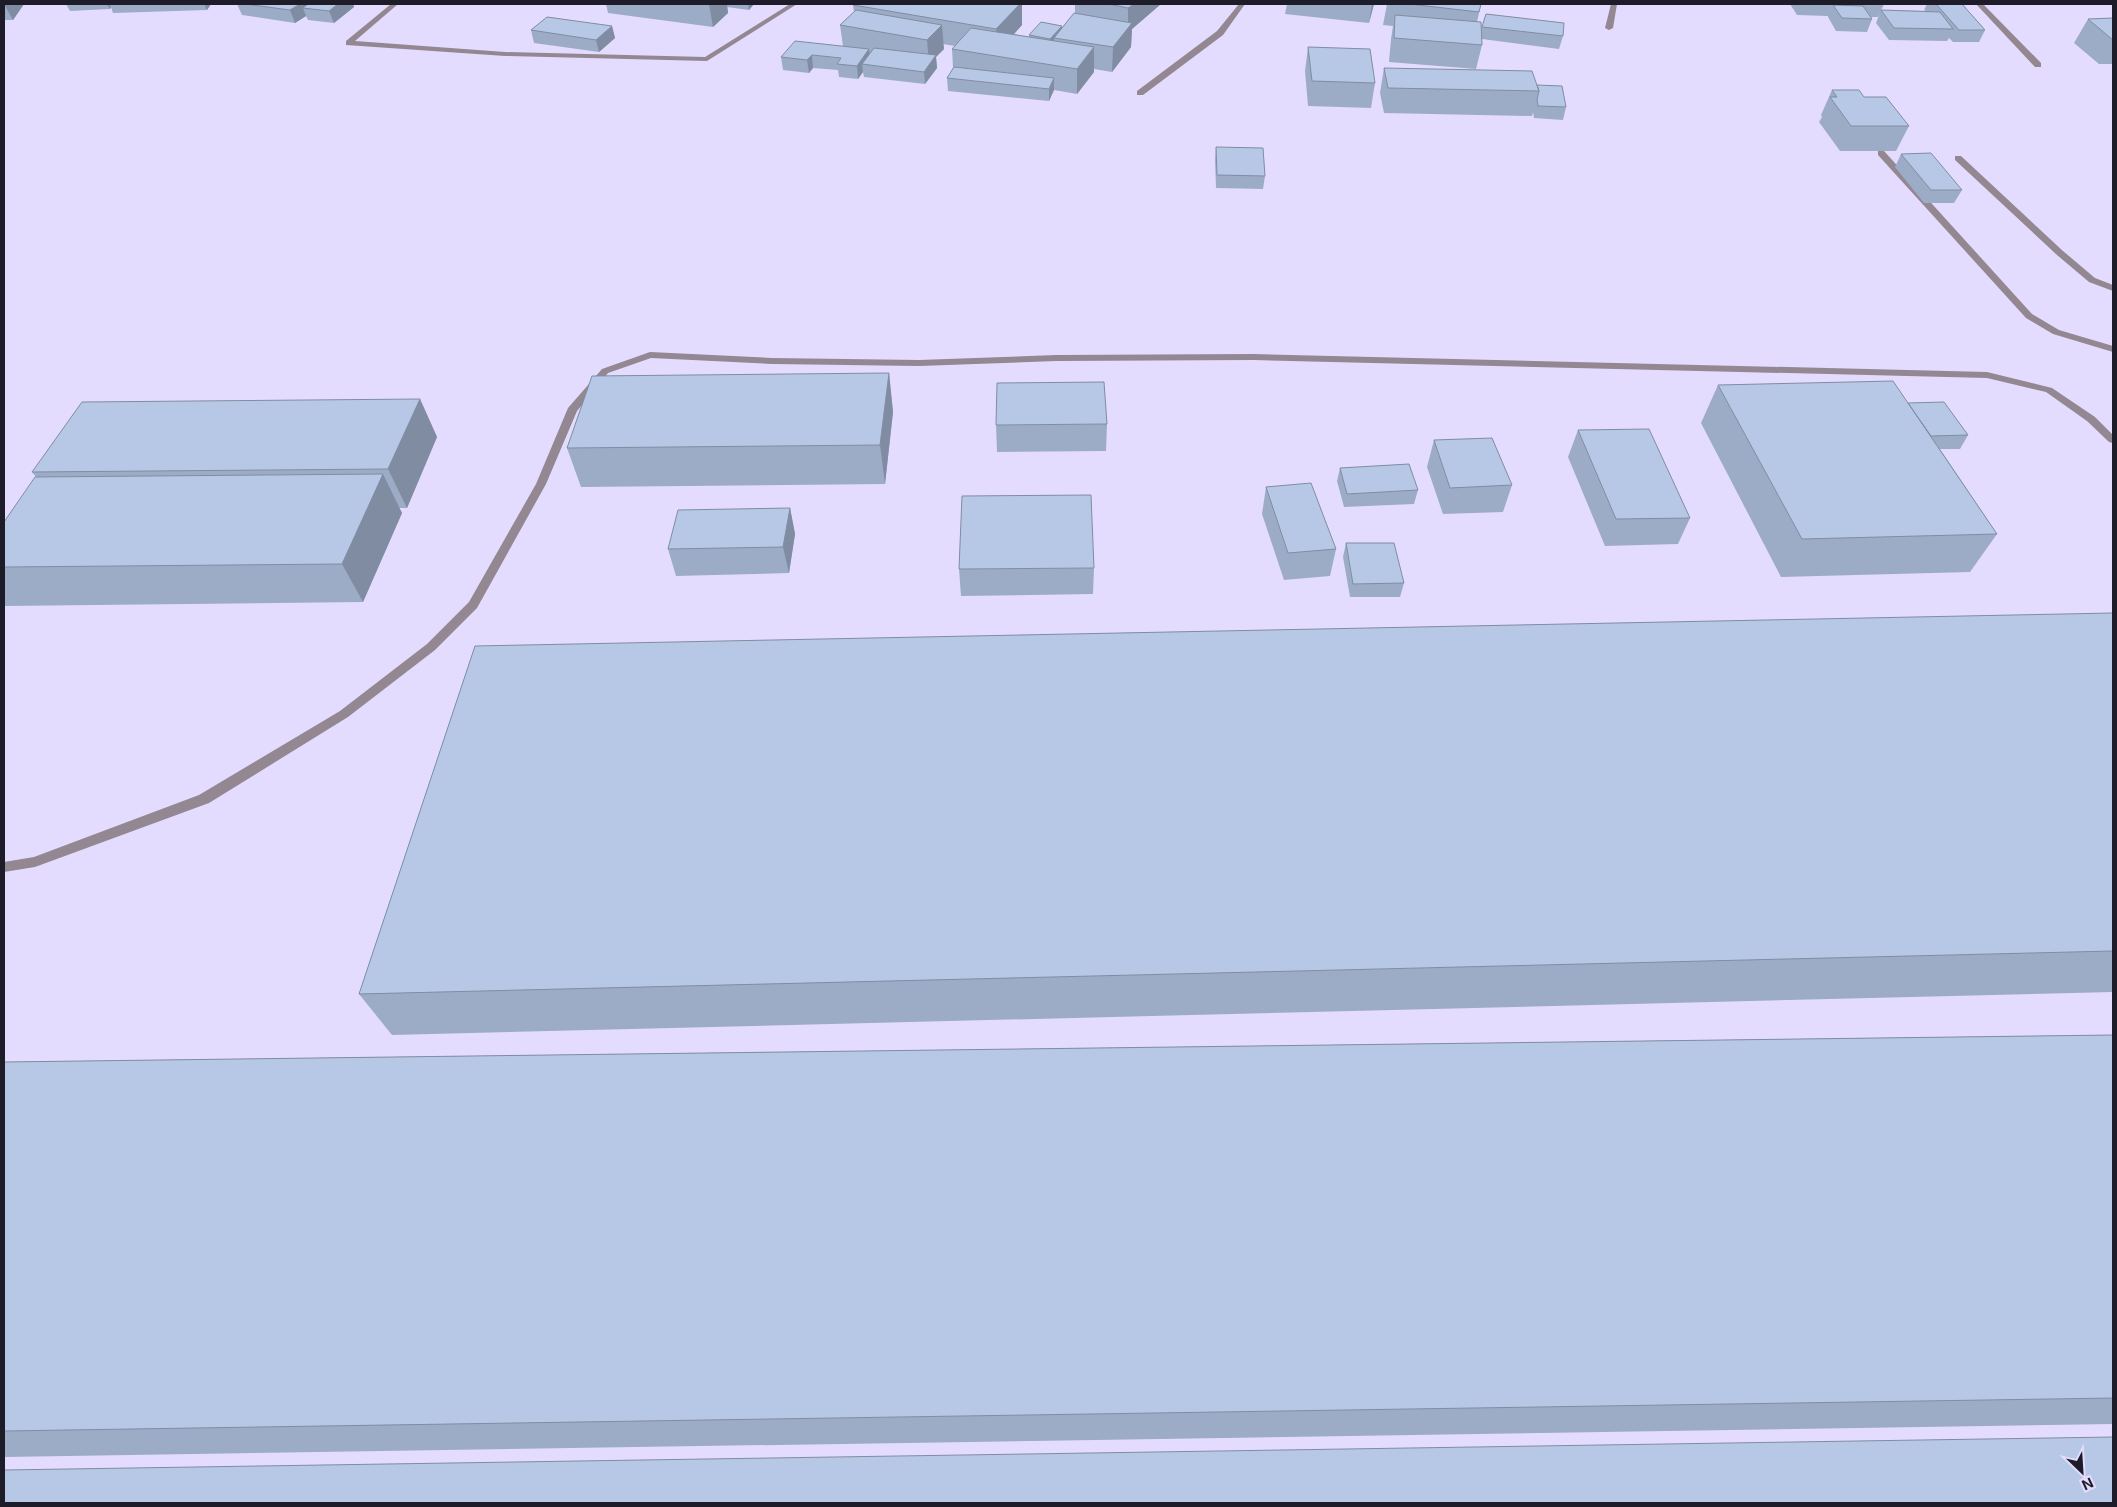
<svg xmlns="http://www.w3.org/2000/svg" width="2117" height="1507" font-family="Inter,sans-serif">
<rect width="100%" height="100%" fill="#e4dcfe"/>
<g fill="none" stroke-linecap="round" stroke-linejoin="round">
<path fill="#938792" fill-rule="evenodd" d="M391,4H398L355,41L505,52L705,57L790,4H797L707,61L505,56L346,45V41Z
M1239,4H1245L1223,35L1143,95H1137V91L1217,31Z
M1611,4H1617L1613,28L1609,30L1605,28Z
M1976,4H1983L2041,63V67H2035Z
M1878,151H1884L2032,314L2059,330L2113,346V352L2053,334L2026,318L1878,155Z
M1955,156H1961L2063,251L2095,278L2113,285V291L2089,282L2057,255L1955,160Z
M650,352L772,358L919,360L1056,355L1253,354L1987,372L2052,388L2095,417L2113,435V443L2109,442L2087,421L2046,392L1987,378L1253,360L1056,361L919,366L772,364L651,358L608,373L577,411L546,484L477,608L435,650L348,717L209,803L35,867L4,872V862L34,857L199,795L340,711L427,644L469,602L536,484L568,408L602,369Z"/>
</g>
<path fill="#9dacc6" d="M4,4H24L13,20H4Z
M66,4H211L207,10L113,13L111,7L110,9L70,11Z
M237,4H353L354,7L334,23L308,20L306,16L295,23L242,15Z
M606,4H754L749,10L727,7L728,13L713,27L608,13Z
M854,4H1022V25L1014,34L1029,37V35L1062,26V28L1075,13V4H1161L1132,29L1131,47L1112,72L1094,69V72L1077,94L1054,90L1049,101L948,91L947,78L953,68L952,49L955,46L943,44L944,49L936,57L937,68L925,84L864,77L863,72L858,79L839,77L838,70L813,68L809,73L783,70L781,57L843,46L840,25L854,12L853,5Z
M1287,4H1374L1369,23L1285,14Z
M1387,4H1481L1477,22L1481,31L1486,14L1563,36L1559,49L1482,39V45L1476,69L1389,62L1391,39L1393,26L1383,25Z
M1790,4H1884L1878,17H1871L1872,19L1867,32L1836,31L1828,17V16L1797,15Z
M1927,4H1962L1985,30L1979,42H1953L1949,38L1947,41L1889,40L1876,23L1881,10L1926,11L1924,10Z
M2113,18V64H2099L2074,43L2088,19Z
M612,26L615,38L599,52L534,43L531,30Z
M1308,47L1375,83L1371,108L1308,106L1305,71Z
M1384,68L1537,85L1566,107L1563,120L1534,118L1533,112L1532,116L1384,113L1380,93Z
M1832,90L1864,97L1909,126L1896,151H1840L1819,122L1822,117L1821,115Z
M1216,147L1265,176L1263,189L1216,188L1215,160Z
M1901,154L1962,190L1954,203H1924L1895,167Z
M889,373L893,412L885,484L581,487L567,448Z
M1718,385L1908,403L1968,435L1960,449H1940L1997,534L1970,572L1781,577L1701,423Z
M420,399L437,437L407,508H399L402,513L363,602L4,606V522L36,477L32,472Z
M1107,424L1106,451L997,452L996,425Z
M1578,430L1690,518L1678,544L1605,546L1568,457Z
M1434,440L1512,485L1503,512L1443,514L1427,467Z
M1340,468L1418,490L1414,504L1344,507L1337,481Z
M1266,487L1336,549L1330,576L1284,580L1262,514Z
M790,508L795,534L789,573L676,576L668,549Z
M1346,543L1404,583L1400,597H1350L1343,557Z
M1094,568L1093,594L961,596L959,569Z
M2113,613V992L392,1035L359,994Z
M2113,1035V1424L4,1457V1062Z"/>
<path fill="#808ca1" d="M4,4H24L13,20Z
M107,4H109L111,7L110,9Z
M204,4H211L207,10Z
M300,4H317L303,8L306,16L295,23L290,10Z
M338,4H353L354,7L334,23L329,11Z
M709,4H727L728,13L713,27Z
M748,4H754L749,10Z
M1020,4H1022V25L997,53L996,29Z
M1134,4H1161L1132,29L1131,47L1112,72L1113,47L1128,28V8Z
M1372,4H1374L1369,23Z
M942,25L944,49L936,57L937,68L925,84L924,72L929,64L927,40Z
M612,26L615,38L599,52L596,40Z
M1062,26V38H1054V47L1050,51V39Z
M1094,47V72L1077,94V69Z
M869,49L871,62L862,64L863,72L858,79L857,66Z
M812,55L813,68L809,73L807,60Z
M1054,78V90L1049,101V89Z
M889,373L893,412L885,484L880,445Z
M420,399L437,437L407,508L388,469Z
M383,474L402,513L363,602L342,564Z
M790,508L795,534L789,573L783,547Z"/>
<path fill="#b7c8e6" stroke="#808ca1" d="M245,4H300L290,10Z
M308,4H338L329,11L303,8Z
M854,4H1020L996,29L853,5Z
M1109,4H1134L1128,8Z
M1409,4H1481L1479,12Z
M1936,4H1962L1985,30H1959Z
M1833,5L1863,6L1872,19L1842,18Z
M856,10L942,25L927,40L840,25Z
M1881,10L1940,12L1953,29L1894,28Z
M1074,13L1132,23L1113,47L1054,38Z
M1486,14L1564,23L1563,36L1482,27Z
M1395,15L1481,22L1482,45L1394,38Z
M547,17L612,26L596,40L531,30Z
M2113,18V40L2088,19Z
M1041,22L1062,26L1050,39L1029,35Z
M971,28L1094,47L1077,69L952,49Z
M795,41L869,49L857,66L837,64L841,58L812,55L807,60L781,57Z
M1308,47L1370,49L1375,83L1312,81Z
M874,48L936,55L924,72L862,64Z
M954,67L1054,78L1049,89L947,78Z
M1384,68L1532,71L1539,91L1388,88Z
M1537,85L1562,86L1566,107L1538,106L1537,99L1539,91Z
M1832,90H1859L1864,97H1886L1909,126H1851L1830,97H1837Z
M1216,147L1263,148L1265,176L1217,175Z
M1931,153L1962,190H1931L1901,154Z
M889,373L880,445L567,448L592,376Z
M1893,381L1997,534L1802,539L1718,385Z
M1104,382L1107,424L996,425L997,383Z
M420,399L388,469L32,472L82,402Z
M1944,402L1968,435L1931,436L1908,403Z
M1649,429L1690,518L1616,519L1578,430Z
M1492,438L1512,485L1450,488L1434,440Z
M1409,464L1418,490L1347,494L1340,468Z
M383,474L342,564L4,567V522L35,477Z
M1311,483L1336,549L1288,553L1266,487Z
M1091,495L1094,568L959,569L962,496Z
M790,508L783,547L668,549L678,510Z
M1346,543H1394L1404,583L1353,584Z
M2113,613V951L359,994L475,646Z
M2113,1035V1398L4,1431V1062Z
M2113,1437V1503H4V1470Z"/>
<rect width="2117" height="1507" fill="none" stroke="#1e1c28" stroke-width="10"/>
<g transform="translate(2082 1472) rotate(155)" stroke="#e4dcfe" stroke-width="4" paint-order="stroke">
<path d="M0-4L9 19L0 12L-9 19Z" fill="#1e1c28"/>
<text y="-8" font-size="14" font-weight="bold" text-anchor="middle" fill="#1e1c28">N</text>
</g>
</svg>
